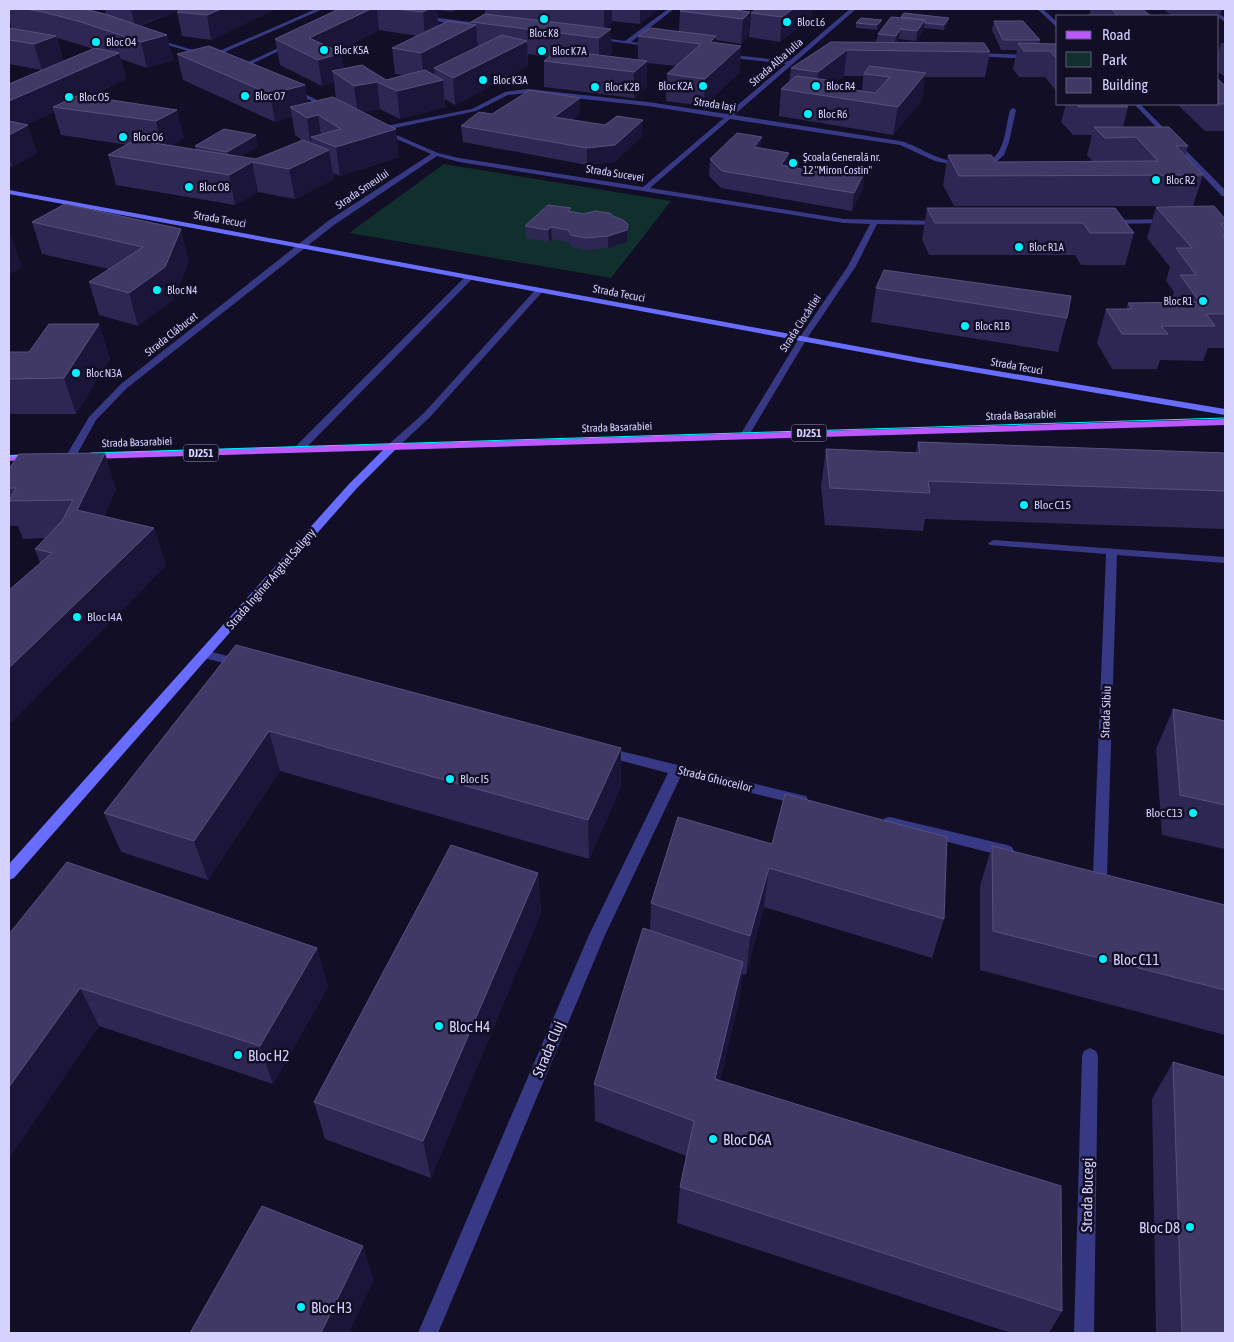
<svg xmlns="http://www.w3.org/2000/svg" width="1234" height="1342" font-family="'Asap Condensed',sans-serif">
<rect width="100%" height="100%" fill="#110e25"/>
<path fill="#112f2d" d="M444,164L671,201L611,278L349,233Z"/>
<g fill="none" stroke-linecap="round" stroke-linejoin="round">
<path fill="#383985" fill-rule="evenodd" d="M316,9H323L211,58L151,40L156,39L210,55Z
M668,9H674L631,42L653,44L655,47L593,39L596,37L625,41Z
M850,9H856L734,115L900,141C913,144 922,151 935,156C950,162 985,171 997,154C1006,142 1006,124 1010,110L1013,108L1016,110L1009,142L1004,155L995,163L976,167L955,165L935,161L900,145L730,119L650,188L844,219L940,221L944,223L940,225L877,224L856,266L806,340L748,437L745,438L740,435L798,340L848,266L870,224L844,223L459,162L437,156L334,225L127,388L96,420L75,458H67L66,456L89,417L121,384L328,221L431,154L376,130V128L472,109L505,92L528,89L648,102L727,114L786,64L725,57L723,54L789,61ZM528,93L648,106L724,118L643,187L459,158L438,153L385,130L476,111L508,95Z
M1208,9H1213L1225,18V22Z
M422,16L487,24L490,26L487,28L420,19Z
M289,43L294,44L243,68L238,67Z
M973,53L1058,56V60L971,56Z
M290,89H294L334,108L329,109L290,91Z
M1168,219H1171V223L1108,224L1104,222L1108,220Z
M467,275L474,277L302,452H294V448Z
M537,288L544,290L430,417L397,448H389V444L424,413Z
M994,540L1225,557V563L1117,555L1107,874L1105,878L1100,880L1095,878L1093,874L1106,554L990,545L988,543Z
M204,650L244,660L246,663L240,667L200,657L198,654L200,651Z
M604,747L801,795L806,796L808,800L806,804L801,805L681,776L605,935L438,1333H418L589,935L668,773L599,755L597,752L599,749Z
M890,817L1007,845L1012,847L1014,851L1012,855L1007,857L885,826L883,822L885,818Z
M1090,1048L1096,1051L1098,1056L1094,1333H1074L1082,1056L1084,1051Z"/>
<path fill="#383985" fill-rule="evenodd" d="M1037,9H1043L1058,23V28Z
M1134,104H1140L1225,190V196H1222Z"/>
<path fill="#696dff" fill-rule="evenodd" d="M9,190L920,358L1225,409V415L920,363L9,194Z
M393,443L398,446L397,448L357,488L14,878L9,880V864L349,484L389,444Z"/>
<path fill="#b959ff" fill-rule="evenodd" d="M1225,419V425L89,459L84,456L89,453Z
M31,454L36,457L35,459L9,461V455Z"/>
<path stroke="#00f1fd" stroke-width="1" d="M91,453L1225,418
M9,456L31,455"/>
</g>
<path fill="#2e2754" fill-rule="evenodd" d="M9,9H95L90,10L106,15L105,9H182L140,26L167,35L173,60L147,68L121,59L126,79L88,97L177,110L184,138L170,146L196,150L195,146H258L240,157L256,159L302,140L295,135L292,117L275,122L183,80L177,54L308,103L339,100L336,98L334,82L322,86L280,65L275,39L339,9H461L453,12L437,10L438,26L471,24V22L485,14V9H659L640,24L612,21V22L605,29L612,54L609,56L638,60V36L679,31L680,11L750,12L748,36L741,44L716,40V43L740,72L704,106L666,101L667,74L676,66L647,63V87L634,98L544,87V61L549,57L528,54V66L455,105L445,99V107L400,119L380,109L363,112L399,157L340,176L333,173L334,179L295,199L258,192L235,205L116,185L108,155L128,145L61,135L54,112L27,124L37,153L12,167L9,166V84L42,70L9,64V28L12,29L9,17ZM379,30L418,36L392,48L395,74L404,75L386,80L344,69L338,51ZM57,38L85,46L93,49L63,61Z
M275,9L211,40L182,36L177,12Z
M1091,9H1142L1151,16H1089Z
M1163,9H1222L1218,23V16H1172Z
M751,13L812,16L780,42L749,37Z
M901,18H949L948,22L944,30L924,28V30L916,41L899,39L897,42L990,52L985,77H925L922,100L893,135L779,116L781,89L789,82L791,68L831,42H876L878,34ZM844,76H863L862,91L831,86Z
M994,21L1040,40L1039,44H1058V93L1045,77H1019L1013,69L1017,50H1001L992,30Z
M856,23L881,25L877,30L856,28Z
M1221,43H1225V77L1218,72V53Z
M1225,86V131H1205L1177,104H1218Z
M580,98V113L572,120L642,136L615,162L587,165L463,142L461,126L492,114Z
M1066,104H1125L1128,107L1123,127L1188,146L1185,156L1203,175L1193,206H954L943,185L948,155L996,162H1093L1087,155L1092,135H1073L1061,122Z
M761,149L789,153L788,166L863,188L852,211L721,188L709,176L710,159Z
M65,204L189,261L173,300L138,326L99,315L89,282L109,269L42,254L32,222Z
M1156,207L1225,219V348H1208L1203,361L1160,360L1157,369H1112L1097,343L1106,309H1126L1128,303L1171,302L1174,292L1166,281L1170,267L1147,238Z
M927,208H1115L1134,233L1125,265H1081L1075,255H929L922,239Z
M571,212L628,237L627,242L608,248L585,250L571,247L568,242L552,239L549,242L526,238L525,226Z
M876,288L1067,318L1058,352L871,322Z
M99,324L110,359L76,414H9V352H29Z
M918,442L1225,453V529L925,519L923,531L825,525L821,486L826,449L916,453Z
M9,469L116,489L104,516L154,528L166,566L40,563L35,549L45,538L23,539L18,526H10L9,522Z
M236,645L621,787L589,859L280,771L208,880L121,852L104,813Z
M1173,709L1225,721V849L1162,835L1156,749Z
M678,817L944,919L932,958L764,907L746,975L742,974L739,1001L720,1080L1062,1311L1049,1333H1011L677,1223L680,1187L686,1156L595,1121L594,1084L650,931L651,903Z
M992,846L1225,905V1035L980,970V886Z
M538,873L541,913L431,1178L325,1139L314,1102Z
M9,934L317,948L328,987L273,1084L99,1026L9,1158Z
M1173,1062L1225,1333H1156L1152,1099Z"/>
<path fill="#1b1539" d="M131,9H182L135,27Z
M221,9H275L211,40L207,15Z
M371,9H377L379,30L321,59L342,53L346,79L332,71L334,82L322,86L318,60L309,38Z
M428,9H437L438,28L425,37L423,12Z
M453,9H461L453,12Z
M604,9H612V22L604,30Z
M640,9H659L640,24Z
M793,9H813L812,16L780,42L782,17Z
M750,12L748,36L741,44L743,19Z
M949,18L948,22L944,30V25Z
M882,20L881,25L877,30V25Z
M925,20L924,30L916,41L917,31Z
M476,25L478,50L434,68L435,73L424,79L421,53Z
M611,29L612,54L599,63V38Z
M900,29L899,39L894,45L896,36Z
M167,35L173,60L147,68L141,42Z
M56,36L63,61L42,70L34,44Z
M716,36L715,61L710,42Z
M527,41L528,66L455,105L453,78Z
M741,46L740,72L704,106L705,79Z
M847,50L844,76L826,90L816,94L818,72Z
M119,53L126,79L62,108L53,107L54,112L9,133V101Z
M647,61V87L634,98V72Z
M926,73L922,100L893,135L898,107Z
M443,80L445,107L400,119L397,91Z
M377,82L380,109L358,114L354,86Z
M305,85L309,112L290,107L292,117L275,122L270,94Z
M580,98V113L555,133L554,117Z
M177,110L184,138L163,150L156,121Z
M318,115L322,141L311,137L312,146L311,147L307,118Z
M643,120L642,136L615,162L587,165V148Z
M28,125L37,153L12,167L9,156V135Z
M396,129L399,157L340,176L336,147Z
M256,135L258,146L230,163L227,152Z
M762,137L760,154L754,147Z
M329,150L334,179L295,199L289,169Z
M789,153L788,170L781,165Z
M252,162L258,192L235,205L229,175Z
M865,171L863,188L852,211L854,193Z
M628,224L627,242L608,248V236Z
M551,227L552,239L549,242L548,230Z
M181,229L189,261L173,300L138,326L129,293Z
M11,235L22,267L9,275V236Z
M99,324L110,359L76,414L64,378Z
M105,453L116,489L90,547L77,510Z
M154,528L166,566L9,725V668Z
M269,731L280,771L208,880L194,841Z
M621,748V787L589,859L588,820Z
M769,868L764,907L746,975L750,936Z
M538,873L541,913L431,1178L423,1141Z
M317,948L328,987L273,1084L260,1046Z
M743,962L739,1001L712,1116L715,1079Z
M80,988L99,1026L9,1158V1087Z
M363,1246L374,1280L349,1333H321Z"/>
<path fill="#403966" stroke="#57517e" d="M26,9H84L105,14L167,35L141,42L78,21L43,12Z
M184,9H221L207,15L177,12Z
M339,9H371L309,38L342,53L318,60L275,39Z
M395,9H428L423,12Z
M683,9H729L750,12L743,19L680,11Z
M757,9H793L782,17L751,13Z
M1111,9H1142L1151,16H1119Z
M904,13L949,18L944,25L925,23V20L901,17Z
M485,14L611,29L599,38L471,22Z
M891,17L925,20L917,31L900,29L896,36L878,34Z
M861,18L882,20L877,25L856,23Z
M448,21L476,25L421,53L392,48Z
M994,21H1023L1040,40H1003Z
M9,28L56,36L34,44L9,40Z
M650,28L716,36L710,42L741,46L705,79L667,74L701,44L638,36Z
M502,35L527,41L453,78L434,68Z
M831,42L984,43L990,52L847,50L818,72L791,68Z
M1018,43L1058,44V60L1050,51H1024Z
M209,46L305,85L270,94L177,54Z
M95,48L119,53L9,101V84Z
M558,50L647,61L634,72L544,61Z
M362,65L386,80L425,70L443,80L397,91L377,82L354,86L332,71Z
M869,66L926,73L898,107L781,89L796,76L827,80L824,85L875,93L890,77L864,74Z
M1218,79L1225,86V104H1218Z
M530,90L580,98L554,117L605,125L617,116L643,120L615,145L587,148L461,126L479,112L492,114Z
M79,95L177,110L156,121L53,107Z
M333,97L396,129L336,147L311,137L341,129L318,115L307,118L290,107Z
M1076,104H1125L1128,107H1079Z
M9,121L28,125L9,135Z
M1094,127H1169L1188,146H1176L1203,175L959,176L948,155H991L996,162L1158,161L1136,137L1105,138Z
M224,129L256,135L227,152L195,146Z
M737,133L762,137L754,147L789,153L781,165L840,176L844,167L865,171L854,193L722,171L710,159Z
M135,140L256,159L303,140L329,150L289,169L252,162L229,175L108,155Z
M65,204L181,229L165,267L129,293L89,282L143,247L32,222Z
M548,205L571,208L568,211L584,214L595,211L610,213L613,216L623,220L628,224L627,230L608,236L585,238L571,235L568,230L551,227L548,230L525,226Z
M1214,206L1225,219V224H1221L1225,229V236H1223L1225,239V314H1206L1215,326H1161L1168,334H1122L1106,309H1132L1128,303L1200,302L1180,275H1196L1176,248H1192L1156,207Z
M927,208H1115L1134,233H1090L1083,223H935Z
M884,270L1071,296L1067,318L876,288Z
M49,324H99L64,378L9,379V352H29Z
M918,442L1225,453V491L928,481L930,493L830,488L826,449L920,453Z
M105,453L77,510L154,528L9,668V590L52,553L35,549L62,521L73,500L9,501L16,488H9V469L19,454Z
M236,645L621,748L588,820L269,731L194,841L104,813Z
M1173,709L1225,721V805L1180,795Z
M785,794L947,837L944,919L769,868L750,936L651,903L678,817L772,844Z
M451,845L538,873L423,1141L314,1102Z
M992,846L1225,905V990L993,931Z
M67,862L317,948L260,1046L80,988L9,1087V934Z
M643,928L743,962L715,1079L1061,1186L1062,1311L680,1187L694,1121L594,1084Z
M1173,1062L1225,1077V1333H1182Z
M262,1206L363,1246L321,1333H190Z"/>
<g fill="#00f1fd" stroke="#110e25" stroke-width="2">
<circle cx="544" cy="19" r="5"/>
<circle cx="787" cy="22" r="5"/>
<circle cx="96" cy="42" r="5"/>
<circle cx="324" cy="50" r="5"/>
<circle cx="542" cy="51" r="5"/>
<circle cx="483" cy="80" r="5"/>
<circle cx="703" cy="86" r="5"/>
<circle cx="816" cy="86" r="5"/>
<circle cx="595" cy="87" r="5"/>
<circle cx="245" cy="96" r="5"/>
<circle cx="69" cy="97" r="5"/>
<circle cx="808" cy="114" r="5"/>
<circle cx="123" cy="137" r="5"/>
<circle cx="793" cy="163" r="5"/>
<circle cx="1156" cy="180" r="5"/>
<circle cx="189" cy="187" r="5"/>
<circle cx="1019" cy="247" r="5"/>
<circle cx="157" cy="290" r="5"/>
<circle cx="1203" cy="301" r="5"/>
<circle cx="965" cy="326" r="5"/>
<circle cx="76" cy="373" r="5"/>
<circle cx="1024" cy="505" r="5"/>
<circle cx="77" cy="617" r="5"/>
<circle cx="450" cy="779" r="5"/>
<circle cx="1193" cy="813" r="5"/>
<circle cx="1103" cy="959" r="5"/>
<circle cx="439" cy="1026" r="5"/>
<circle cx="238" cy="1055" r="5"/>
<circle cx="713" cy="1139" r="5"/>
<circle cx="1190" cy="1227" r="5"/>
<circle cx="301" cy="1307" r="5"/>
</g>
<g text-anchor="middle" dominant-baseline="central" stroke-width="5" stroke-linejoin="round" paint-order="stroke">
<g font-size="11" fill="#d5d2ff" stroke="#110e25" text-anchor="start">
<text x="797" y="22">Bloc L6</text>
<text x="544" y="33" text-anchor="middle">Bloc K8</text>
<text x="106" y="42">Bloc O4</text>
<text x="334" y="50">Bloc K5A</text>
<text x="552" y="51">Bloc K7A</text>
<text x="493" y="80">Bloc K3A</text>
<text x="693" y="86" text-anchor="end">Bloc K2A</text>
<text x="826" y="86">Bloc R4</text>
<text x="605" y="87">Bloc K2B</text>
<text x="255" y="96">Bloc O7</text>
<text x="79" y="97">Bloc O5</text>
<text x="818" y="114">Bloc R6</text>
<text x="133" y="137">Bloc O6</text>
<text x="803" y="157">Școala Generală nr.<tspan x="803" dy="13">12 "Miron Costin"</tspan></text>
<text x="1166" y="180">Bloc R2</text>
<text x="199" y="187">Bloc O8</text>
<text x="1029" y="247">Bloc R1A</text>
<text x="167" y="290">Bloc N4</text>
<text x="1193" y="301" text-anchor="end">Bloc R1</text>
<text x="975" y="326">Bloc R1B</text>
<text x="86" y="373">Bloc N3A</text>
</g>
<g font-size="11" fill="#d5d2ff" stroke="#110e25">
<text transform="translate(776 62) rotate(-41)">Strada Alba Iulia</text>
<text transform="translate(715 104) rotate(9)">Strada Iași</text>
<text transform="translate(615 173) rotate(9)">Strada Sucevei</text>
<text transform="translate(362 189) rotate(-34)">Strada Smeului</text>
<text transform="translate(220 219) rotate(10)">Strada Tecuci</text>
<text transform="translate(619 293) rotate(11)">Strada Tecuci</text>
<text transform="translate(800 323) rotate(-57)">Strada Ciocârliei</text>
<text transform="translate(171 334) rotate(-38)">Strada Clăbucet</text>
<text transform="translate(1017 366) rotate(10)">Strada Tecuci</text>
<text transform="translate(1021 415) rotate(-2)">Strada Basarabiei</text>
<text transform="translate(617 427) rotate(-2)">Strada Basarabiei</text>
<text transform="translate(137 442) rotate(-2)">Strada Basarabiei</text>
</g>
<g fill="#110e25" stroke="#9a97be" stroke-width="1">
<rect x="791.5" y="424.5" width="35" height="17" rx="4"/>
<rect x="183.5" y="444.5" width="35" height="17" rx="4"/>
</g>
<g font-size="11" font-weight="bold" fill="#d5d2ff">
<text x="809" y="433">DJ251</text>
<text x="201" y="453">DJ251</text>
</g>
<g font-size="12" fill="#d5d2ff" stroke="#110e25" text-anchor="start">
<text x="1034" y="505">Bloc C15</text>
<text x="87" y="617">Bloc I4A</text>
<text x="460" y="779">Bloc I5</text>
<text x="1183" y="813" text-anchor="end">Bloc C13</text>
</g>
<g font-size="12" fill="#d5d2ff" stroke="#110e25">
<text transform="translate(271 579) rotate(-49)">Strada Inginer Anghel Saligny</text>
<text transform="translate(1106 712) rotate(-88)">Strada Sibiu</text>
<text transform="translate(715 779) rotate(14)">Strada Ghioceilor</text>
</g>
<g font-size="15" fill="#d5d2ff" stroke="#110e25" text-anchor="start">
<text x="1113" y="959">Bloc C11</text>
<text x="449" y="1026">Bloc H4</text>
<text x="248" y="1055">Bloc H2</text>
<text x="723" y="1139">Bloc D6A</text>
<text x="1180" y="1227" text-anchor="end">Bloc D8</text>
<text x="311" y="1307">Bloc H3</text>
</g>
<g font-size="15" fill="#d5d2ff" stroke="#110e25">
<text transform="translate(548 1049) rotate(-67)">Strada Cluj</text>
<text transform="translate(1087 1195) rotate(-89)">Strada Bucegi</text>
</g>
</g>
<rect width="1234" height="1342" fill="none" stroke="#d5d2ff" stroke-width="20"/>
<rect x="1056" y="15" width="162" height="90" fill="#110e25" stroke="#5f5c7c"/>
<rect x="1066" y="31" width="25" height="8" fill="#b959ff" stroke="#5f5c7c"/>
<text x="1102" y="40" font-size="15" fill="#d5d2ff">Road</text>
<rect x="1066" y="52" width="25" height="15" fill="#112f2d" stroke="#5f5c7c"/>
<text x="1102" y="65" font-size="15" fill="#d5d2ff">Park</text>
<rect x="1066" y="78" width="25" height="15" fill="#403966" stroke="#5f5c7c"/>
<text x="1102" y="90" font-size="15" fill="#d5d2ff">Building</text>
</svg>
